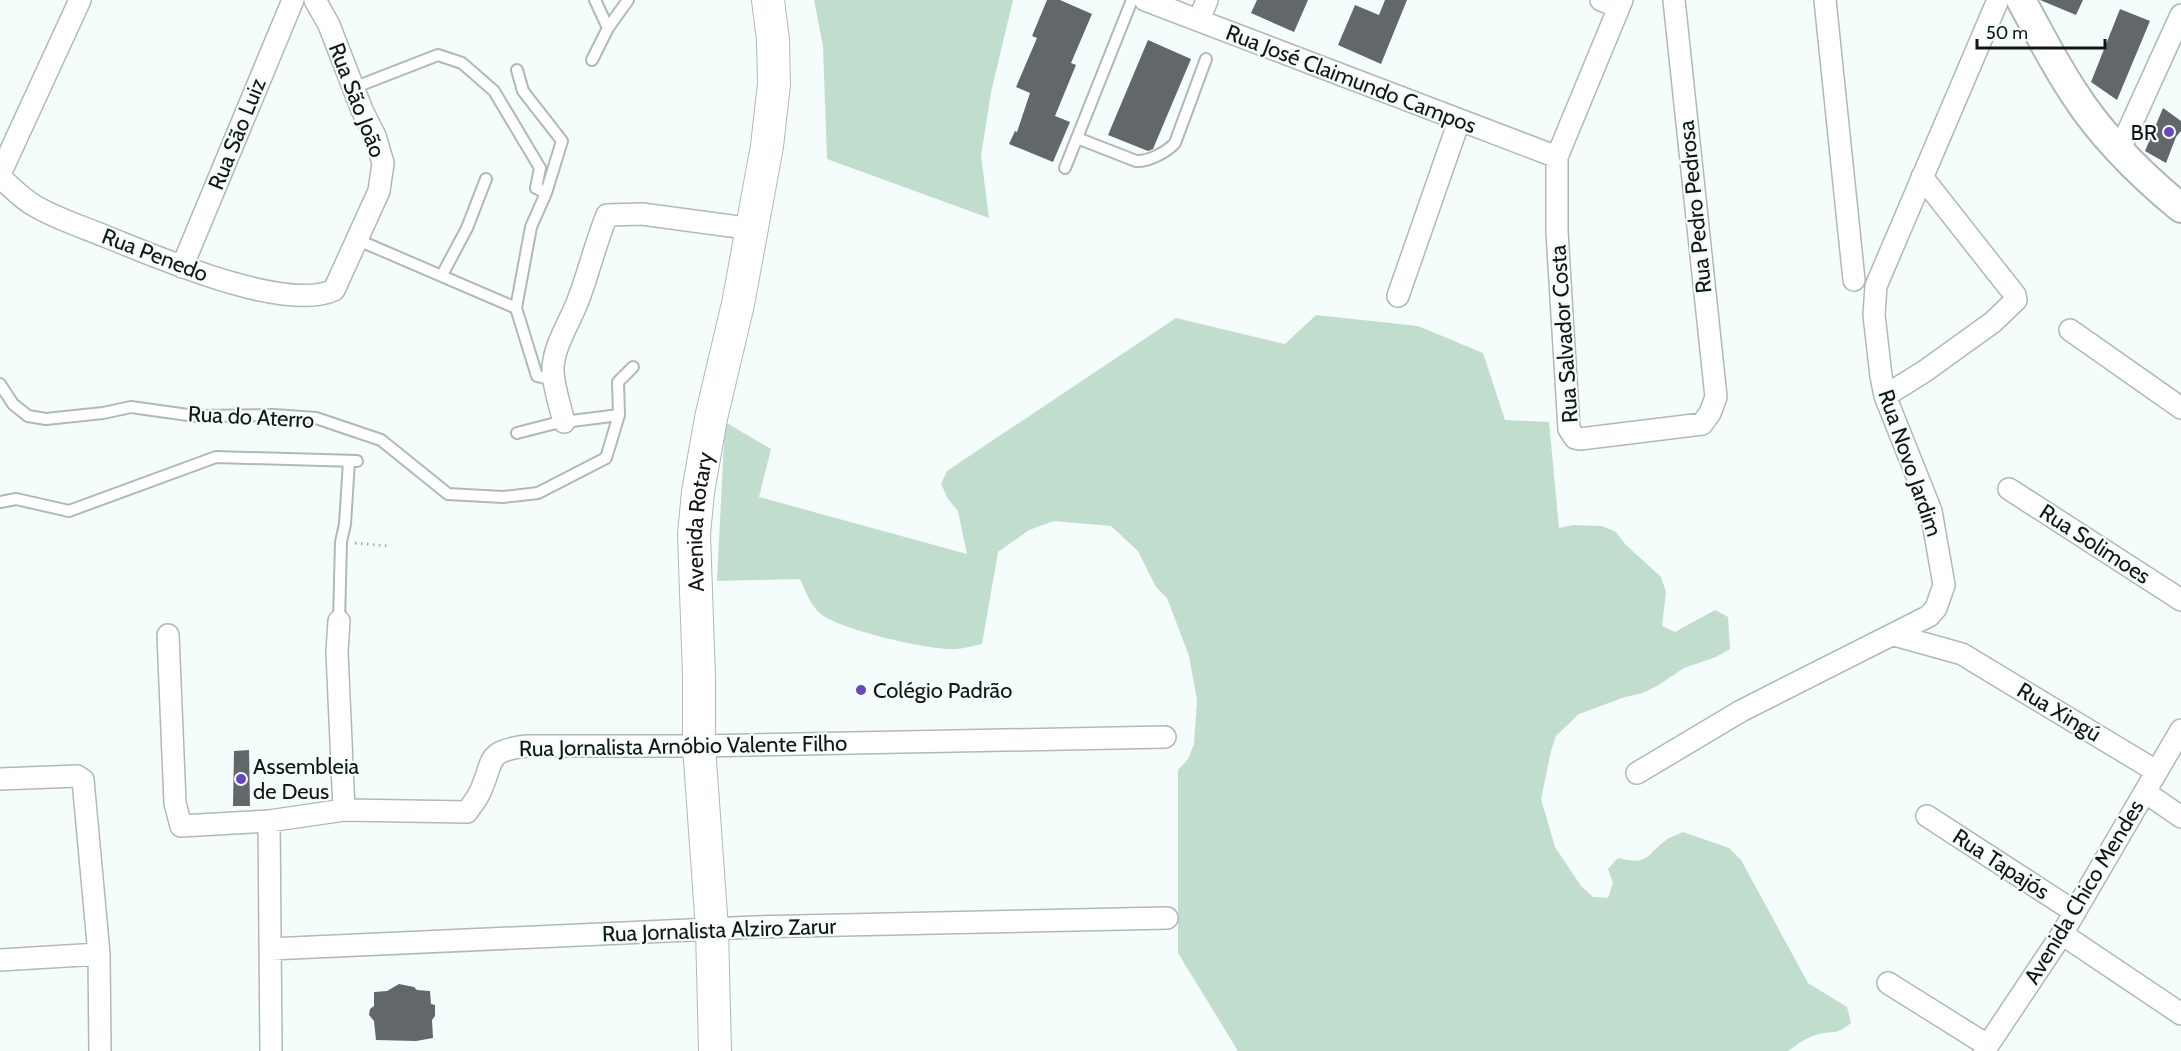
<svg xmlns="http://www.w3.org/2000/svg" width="2181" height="1051" font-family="Cabin,sans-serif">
<rect width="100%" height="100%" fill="#f4fcfc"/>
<path fill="#c1ddce" d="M814,0H1013L991,92L981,156L989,218L827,159L823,46Z
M1316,315L1418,326L1483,353L1505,420L1549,422L1559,528L1573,525L1602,526L1616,532L1625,544L1661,577L1666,592L1662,626L1675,632L1715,610L1728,617L1730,649L1716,657L1684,668L1657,686L1643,693L1625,697L1579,714L1556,736L1551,751L1541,799L1555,847L1581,886L1593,897L1608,898L1613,883L1608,869L1618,858C1651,867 1647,852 1669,838C1674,836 1679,834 1683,832L1729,848L1741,860L1808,983L1847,1007L1851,1023C1834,1036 1836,1030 1819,1034C1807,1037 1798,1044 1788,1051H1238L1178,953V770L1188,759L1194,744L1197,700L1189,656L1167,598L1156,587L1138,551L1111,526L1054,521L1029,530L998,552L982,644C972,646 960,650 950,649C925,649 838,629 821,614C810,605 806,592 800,579L717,581L725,422L771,449L759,497L967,554L958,511L948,499L941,484L947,471L1176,318L1285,344Z"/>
<path fill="#62686a" d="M1047,0H1060L1092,14L1071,63L1076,65L1055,116L1070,122L1053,162L1009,144L1015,131L1017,132L1030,93L1016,87L1037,38L1032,36Z
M1257,0H1308L1294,32L1251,13Z
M1385,0H1407L1381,64L1338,45L1355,5L1379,15Z
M2040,0H2083L2076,15Z
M2120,9L2150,21L2117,100L2091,82Z
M1148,40L1191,59L1153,149L1148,151L1108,135Z
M2163,108L2181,121V131L2176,137L2166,163L2145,151Z
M249,750L250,806H233L234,751Z
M399,984L414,987L417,990L430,991L431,1004L435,1005V1016L432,1020L433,1038L416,1041L376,1040L374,1021L369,1015L370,1009L374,1006V992L387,991Z"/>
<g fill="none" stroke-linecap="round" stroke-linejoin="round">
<g stroke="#b1b8b8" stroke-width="14">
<path id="lane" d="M595,0L608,28
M592,60L608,28L628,0
M517,70L523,91L562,141L546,193L531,227L516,308L537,376L554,380
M353,88L438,55L462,63L494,91L540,168L536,188L546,193
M1077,138L1136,161C1148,162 1167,152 1175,143L1206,59
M1065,168L1132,0
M358,240L516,308
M442,275L467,228L486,179
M0,384L13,404L28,416L46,419L103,413L131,407L195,416L274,415L316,418L381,440L448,494L503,497L538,493L606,458L619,415L618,382L633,367
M517,433L556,423L619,415
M0,502L16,499L69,511L216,457L357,461
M339,621L341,542L345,524L349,461"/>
</g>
<g stroke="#b1b8b8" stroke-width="24">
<path id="street" d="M1145,0L1557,157
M1601,0L1619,7
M1622,0L1557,157V232L1569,429L1575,438L1580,439L1702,424L1710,413L1716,397L1674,0
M1825,0L1854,280
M1199,20L1207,0
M2119,151L2181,15
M0,174L80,0
M0,177C11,187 22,199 35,206C57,219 83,227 107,237C157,257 285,313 334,290L379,191L383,163L375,136L362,110L329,25L315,0
M182,267L293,0
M1398,296L1459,121
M2070,330L2181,408
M1885,396L1925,371L1993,322L2016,300L2015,295L1922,177
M564,422C560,406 554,388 553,372C552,347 571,321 579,298C589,271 596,242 607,215L642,214L753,229
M2009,489L2181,600
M339,621L337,652L344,810
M168,635L175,803L181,826L269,821L344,810L467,812C471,806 477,799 480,792C495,760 484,751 527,746H699L1165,737
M1894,635L1962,654L2156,771
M1637,773L1741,711L1929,616L1936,608L1944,585L1931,511L1885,396L1881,376L1874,315L1876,286L1998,0
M0,779L77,776L83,780L99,954L100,1051
M2145,792L2181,817
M1927,816L2075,912
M269,821L271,1051
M2062,934L2181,1014
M270,949L755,927L1167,918
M0,960L99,954
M1888,983L1987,1045
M1984,1051L2062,934L2181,730"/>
</g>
<g stroke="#b1b8b8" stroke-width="32">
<path id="secondary" d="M2021,0C2038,31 2054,63 2074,93C2102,137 2141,175 2181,208"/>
</g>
<g stroke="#b1b8b8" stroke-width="34">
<g id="primary">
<path id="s1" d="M715,1051L712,929L699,746V677L694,534L698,492L711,418L738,304L767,146L774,84L773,40L768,0"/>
</g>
</g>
<path stroke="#a8aeae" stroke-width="3" stroke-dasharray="1.5 4.5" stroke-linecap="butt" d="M355,543L388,546"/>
<use href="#lane" stroke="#fff" stroke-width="10"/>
<use href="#street" stroke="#fff" stroke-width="21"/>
<use href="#secondary" stroke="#fff" stroke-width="28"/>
<use href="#primary" stroke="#fff" stroke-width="32"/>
</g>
<g fill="#6747c0" stroke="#f4fcfc" stroke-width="2">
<circle cx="2169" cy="132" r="6"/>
<circle cx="861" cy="690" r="6"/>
<circle cx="241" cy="779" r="6"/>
</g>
<g text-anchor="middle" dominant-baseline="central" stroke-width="4.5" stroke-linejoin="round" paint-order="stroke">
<g font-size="22" fill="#131616" stroke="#f4fcfc">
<text transform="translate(1351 79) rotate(21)">Rua José Claimundo Campos</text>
<text transform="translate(357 100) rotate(69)">Rua São João</text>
<text transform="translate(237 134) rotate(-68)">Rua São Luiz</text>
<text transform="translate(1695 207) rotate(-96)">Rua Pedro Pedrosa</text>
<text transform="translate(155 255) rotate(21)">Rua Penedo</text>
<text transform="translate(1564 334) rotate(-94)">Rua Salvador Costa</text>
<text transform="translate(251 417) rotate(3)">Rua do Aterro</text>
<text transform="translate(1910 463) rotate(71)">Rua Novo Jardim</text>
<text stroke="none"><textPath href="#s1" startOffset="530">Avenida Rotary</textPath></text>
<text transform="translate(2095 544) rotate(33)">Rua Solimoes</text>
<text transform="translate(2059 712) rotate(31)">Rua Xingú</text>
<text transform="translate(683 746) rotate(-1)">Rua Jornalista Arnóbio Valente Filho</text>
<text transform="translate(2001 864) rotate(33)">Rua Tapajós</text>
<text transform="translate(2084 892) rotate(-59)">Avenida Chico Mendes</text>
<text transform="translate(719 930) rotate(-2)">Rua Jornalista Alziro Zarur</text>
</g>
<g font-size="22" fill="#131616" stroke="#f4fcfc" text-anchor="start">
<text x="2157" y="132" text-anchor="end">BR</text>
<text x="873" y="690">Colégio Padrão</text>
<text x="253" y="766">Assembleia<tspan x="253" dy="25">de Deus</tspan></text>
</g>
</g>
<path d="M1977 39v9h128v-9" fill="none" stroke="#131616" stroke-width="3"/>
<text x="1986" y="39" font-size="18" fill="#131616" stroke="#f4fcfc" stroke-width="4.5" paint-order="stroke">50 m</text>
</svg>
